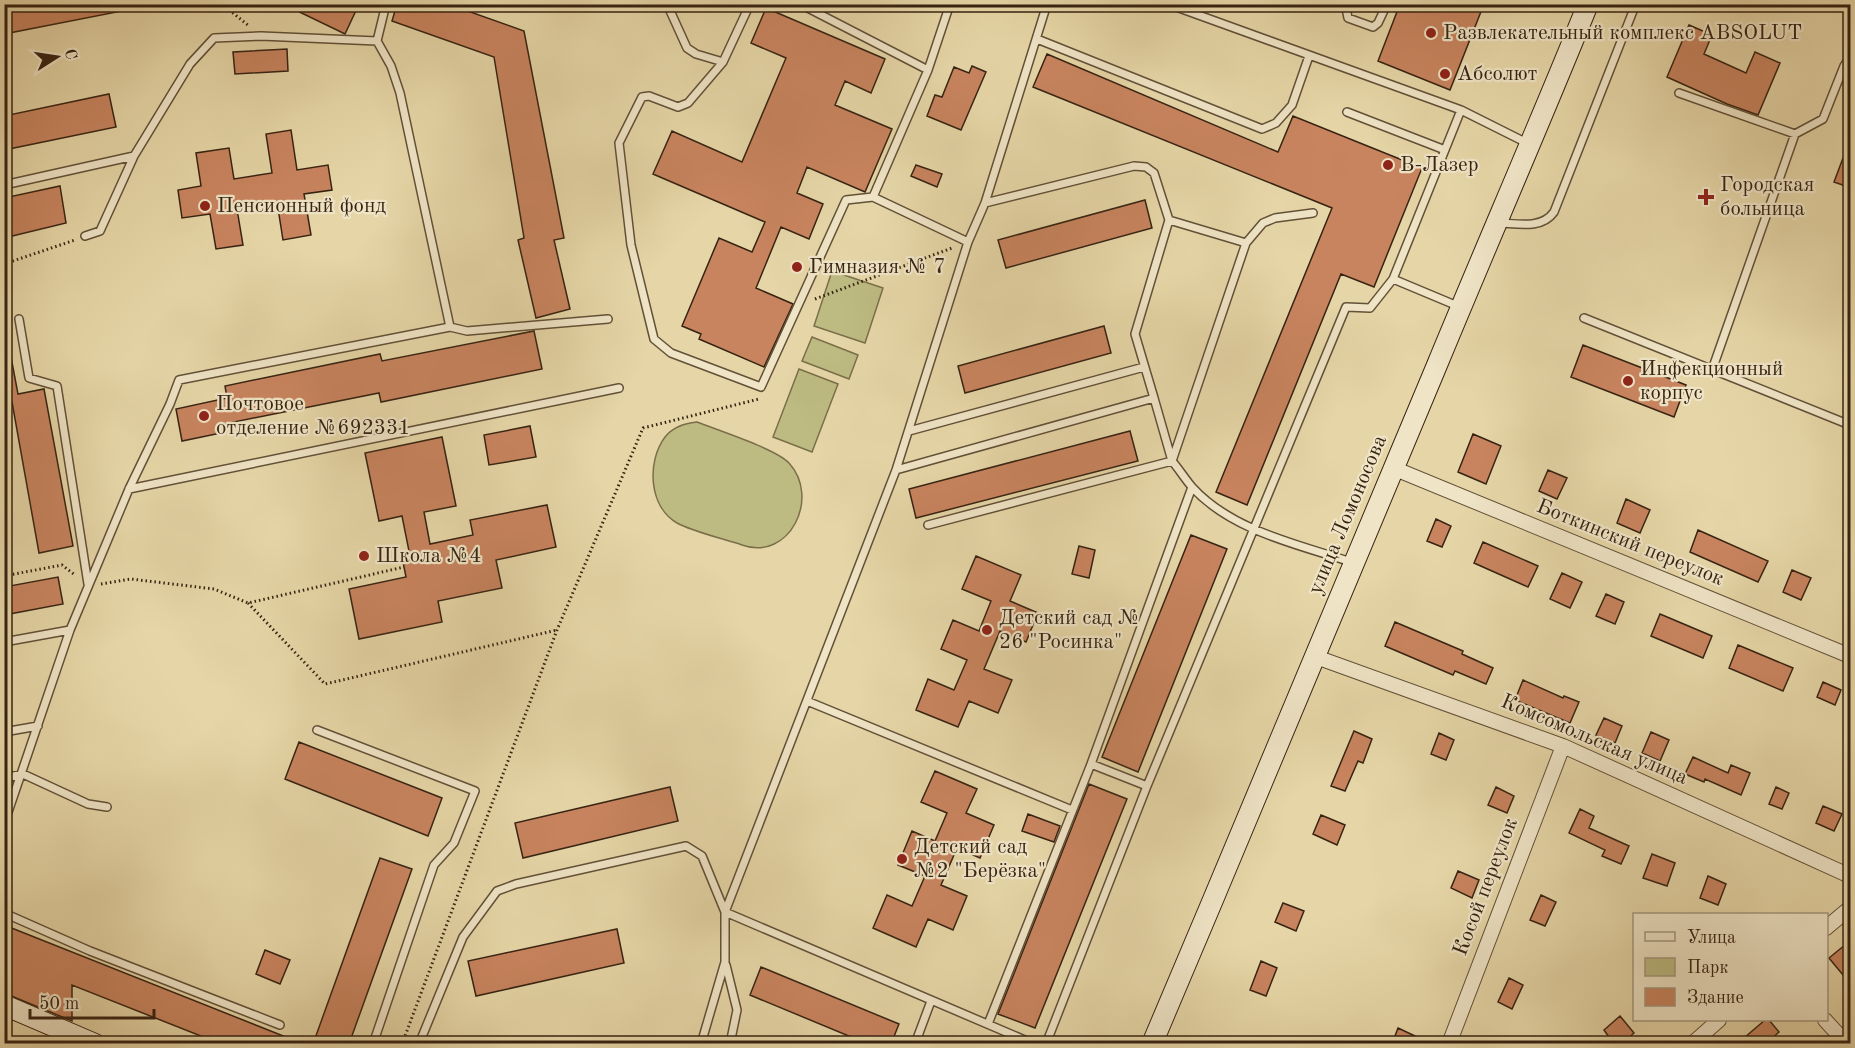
<svg xmlns="http://www.w3.org/2000/svg" width="1855" height="1048" font-family="'Old Standard TT',serif">
<rect width="100%" height="100%" fill="#e6d6a7"/>
<filter id="stains"><feTurbulence type="fractalNoise" baseFrequency=".00333" numOctaves="4"/><feColorMatrix values="0 0 0 0 .2 0 0 0 0 .09 0 0 0 0 .02 0 0 0 .5 -.17"/></filter>
<radialGradient id="worn" r=".72"><stop offset=".6" stop-color="#630" stop-opacity="0"/><stop offset="1" stop-color="#630" stop-opacity=".3"/></radialGradient>
<path fill="#bdbb82" stroke="#7a6f4a" stroke-width="1.5" d="M832,271L883,288L865,343L814,326Z
M812,337L858,355L849,379L802,361Z
M799,369L838,384L812,452L773,437Z
M697,422C717,430 776,449 789,463C821,498 789,562 742,545C724,539 691,531 677,523C648,506 647,461 665,437C673,427 686,423 697,422Z"/>
<path fill="#c8845f" stroke="#362312" stroke-width="1.5" d="M4,4H122V11L4,34Z
M283,4H359L345,34Z
M397,4H448L524,31L564,238L554,240L570,309L536,318L518,240L524,238L494,57L392,21Z
M1400,4H1484L1450,90L1378,61Z
M766,8L885,59L871,93L845,81L835,105L892,129L865,192L807,167L797,193L823,204L809,239L781,227L756,288L793,304L764,367L699,339L701,334L682,326L719,238L752,252L765,222L653,174L672,131L742,162L786,58L751,43Z
M1689,25L1712,35L1704,54L1746,73L1755,52L1780,63L1758,115L1727,104L1667,77Z
M287,49L288,71L235,74L233,52Z
M1047,54L1278,152L1293,116L1422,168L1374,287L1341,274L1247,505L1216,492L1332,208L1033,87Z
M972,66L986,72L961,130L927,116L935,95L942,97L954,67L969,73Z
M109,94L116,127L4,150V116Z
M291,130L297,170L328,165L332,190L304,194L311,235L283,240L277,202L237,209L243,245L216,249L210,214L182,218L178,190L201,186L196,153L229,148L234,179L272,173L266,134Z
M1849,142H1851V188L1834,182Z
M916,165L942,174L937,187L911,176Z
M60,186L66,223L4,238V198Z
M1145,200L1152,228L1006,268L998,240Z
M1104,326L1111,353L965,393L958,366Z
M534,331L542,369L381,402L379,393L224,424L226,432L182,441L176,409L227,398L225,386L380,354L382,361Z
M1583,345L1686,385L1674,417L1571,377Z
M4,357H11L18,394L44,389L73,546L39,553L12,402L4,404Z
M530,426L536,457L489,465L484,435Z
M1130,431L1138,461L916,518L909,489Z
M1473,434L1501,446L1486,484L1458,472Z
M442,437L456,506L424,512L430,544L473,535L470,520L547,505L556,547L496,560L502,588L438,601L442,622L359,639L349,589L406,577L401,552L409,551L402,516L379,521L365,453Z
M1548,470L1567,478L1557,499L1539,491Z
M1626,499L1650,510L1640,533L1617,523Z
M1436,519L1451,526L1442,547L1427,541Z
M1698,530L1768,561L1758,582L1690,552Z
M1191,535L1227,549L1138,772L1102,757Z
M1483,542L1538,566L1528,587L1474,563Z
M1079,546L1095,550L1089,578L1072,574Z
M976,556L1021,575L1010,601L1038,613L1026,642L1000,631L984,669L1012,680L998,713L969,701L958,727L916,710L928,679L954,690L967,660L941,649L953,620L979,631L991,601L962,589Z
M1792,570L1811,578L1801,600L1783,592Z
M1562,573L1582,582L1570,608L1550,599Z
M58,577L63,604L4,615V587Z
M1606,594L1624,602L1615,624L1596,616Z
M1660,614L1712,636L1703,658L1651,636Z
M1395,622L1463,651L1462,654L1493,668L1486,684L1455,671L1453,675L1385,646Z
M1738,645L1793,668L1783,691L1729,668Z
M1523,680L1563,698L1564,696L1579,702L1570,723L1515,700Z
M1823,682L1841,690L1835,705L1817,697Z
M1604,718L1622,726L1615,743L1596,735Z
M1354,731L1372,739L1363,763L1358,761L1345,791L1331,786Z
M1651,732L1669,740L1660,761L1642,753Z
M1439,733L1454,740L1446,760L1431,754Z
M299,742L442,798L428,836L285,779Z
M1693,757L1728,773L1731,765L1750,773L1741,795L1705,779L1704,782L1685,774Z
M935,771L977,789L966,813L994,825L980,858L957,848L941,885L967,896L953,930L928,919L916,947L873,928L887,895L912,906L925,876L898,865L912,831L935,841L947,813L921,802Z
M1089,784L1127,799L1035,1028L998,1014Z
M670,787L678,821L523,858L515,823Z
M1496,787L1514,796L1507,813L1488,805Z
M1776,787L1789,793L1782,809L1769,804Z
M1823,806L1842,814L1834,831L1816,823Z
M1580,809L1594,816L1589,828L1629,846L1621,864L1602,856L1605,850L1569,833Z
M1028,814L1060,826L1054,842L1022,831Z
M1321,815L1345,825L1337,845L1313,834Z
M1652,854L1675,863L1667,886L1643,878Z
M380,858L412,869L349,1044H313Z
M1458,871L1479,880L1472,898L1451,888Z
M1708,876L1726,884L1718,905L1700,898Z
M1541,895L1556,902L1545,926L1530,920Z
M1283,903L1304,911L1296,931L1275,922Z
M4,925L301,1043V1044H221L72,985V1021L4,993Z
M617,929L624,963L476,996L468,961Z
M1851,940V969L1843,975L1829,958Z
M265,950L290,960L280,984L256,974Z
M1261,961L1277,968L1266,996L1250,990Z
M761,967L899,1024L891,1044H868L750,995Z
M1509,978L1523,985L1512,1009L1498,1002Z
M1620,1016L1634,1033L1622,1044H1614L1604,1030Z
M1765,1020H1769L1779,1032L1766,1044H1737Z
M1398,1028L1432,1044H1392Z"/>
<g fill="none" stroke-linecap="round" stroke-linejoin="round">
<g stroke="#625037" stroke-width="10">
<path id="service" d="M667,4L687,48L696,54L723,62
M750,4L723,62L688,103L678,107L649,96L642,97L619,143L631,245L654,339L671,353L761,387L846,200L873,197L968,242
M800,4L928,70
M1037,4L1046,8
M1168,4L1461,110L1529,144
M1348,4L1346,8L1348,18L1373,27L1378,23L1387,4
M1037,39L1262,129L1276,123L1292,105L1309,56
M1679,93L1795,134L1823,119L1844,66L1850,57
M1347,112L1445,150
M4,185L134,156
M873,197L928,70L950,4
M1313,213L1275,218L1263,223L1246,243L1172,461C1179,469 1185,479 1192,487C1232,531 1297,544 1351,562
M1169,220L1246,243
M1501,223C1519,224 1542,229 1554,212L1633,11
M85,236L100,231L134,156L190,64L214,38L261,36L377,41L386,4
M1393,279L1460,307
M1584,318L1850,425
M19,319L29,378L57,386L88,584
M450,327L467,331L608,319
M1712,370L1795,134
M909,431L1144,367
M896,470L1154,398L1135,334L1169,220L1154,173L1146,167L1134,166L985,203
M129,489L619,388
M928,525L1172,461L1154,398
M4,642L70,630
M807,701L1072,810
M317,730L475,791L454,843L434,865L373,1044
M4,732L38,726
M1091,764L1147,786
M4,778L23,774L88,804L107,807
M4,824L70,630L129,489L170,404L179,380L450,327L400,93L391,66L377,41
M4,913L90,951L280,1025
M726,965L737,1010L730,1044
M988,1024L1091,764L1192,487
M419,1044L463,937L497,891L516,884L686,846L702,856L725,912L1034,1044
M701,1044L725,962V912L896,470L968,242L985,203L1047,4
M915,1044L931,1001
M1046,1044L1147,786L1346,307L1370,308L1393,279L1461,110"/>
</g>
<g stroke="#625037" stroke-width="16">
<path id="minor" d="M1393,468L1850,656
M1316,657L1563,746L1850,876
M1826,928L1850,908
M1825,1020L1847,1044
M1449,1044L1563,746
M1692,1044L1719,1020"/>
</g>
<g stroke="#362312" stroke-width="22">
<path id="secondary" d="M4,1005L95,1044
M1152,1044C1248,818 1342,591 1437,365C1487,244 1539,125 1588,4"/>
</g>
<path stroke="#362312" stroke-width="3" stroke-dasharray="1.5 3" stroke-linecap="butt" d="M222,4L249,26
M4,264L75,240
M815,299L952,248
M4,576L62,565L75,575
M101,584L131,579L214,589L248,603L404,567
M248,603L325,684L557,630
M402,1044L557,630L643,428L759,399"/>
<use href="#service" stroke="#efe4c6" stroke-width="7"/>
<use href="#minor" stroke="#efe4c6" stroke-width="14"/>
<use href="#secondary" stroke="#efe4c6" stroke-width="20"/>
</g>
<g fill="#8f2418" stroke="#efe4c6" stroke-width="2">
<circle cx="1431" cy="33" r="6"/>
<circle cx="1445" cy="74" r="6"/>
<circle cx="1388" cy="165" r="6"/>
<path d="M1703 188h6v6h6v6h-6v6h-6v-6h-6v-6h6z"/>
<circle cx="205" cy="206" r="6"/>
<circle cx="797" cy="267" r="6"/>
<circle cx="1628" cy="381" r="6"/>
<circle cx="204" cy="416" r="6"/>
<circle cx="364" cy="556" r="6"/>
<circle cx="987" cy="630" r="6"/>
<circle cx="902" cy="859" r="6"/>
</g>
<g text-anchor="middle" dominant-baseline="central" stroke-width="4.5" stroke-linejoin="round" paint-order="stroke">
<g font-size="21" fill="#362312" stroke="#efe4c6" text-anchor="start">
<text x="1443" y="33">Развлекательный комплекс ABSOLUT</text>
<text x="1457" y="74">Абсолют</text>
<text x="1400" y="165">В-Лазер</text>
<text x="1720" y="185">Городская<tspan x="1720" dy="24">больница</tspan></text>
<text x="217" y="206">Пенсионный фонд</text>
<text x="809" y="267">Гимназия № 7</text>
<text x="1640" y="369">Инфекционный<tspan x="1640" dy="24">корпус</tspan></text>
<text x="216" y="404">Почтовое<tspan x="216" dy="24">отделение №692331</tspan></text>
<text x="376" y="556">Школа №4</text>
<text x="999" y="618">Детский сад №<tspan x="999" dy="24">26 "Росинка"</tspan></text>
<text x="914" y="847">Детский сад<tspan x="914" dy="24">№2 "Берёзка"</tspan></text>
</g>
<g font-size="21" fill="#362312" stroke="#efe4c6">
<text transform="translate(1348 515) rotate(-67)">улица Ломоносова</text>
<text transform="translate(1630 543) rotate(22)">Боткинский переулок</text>
<text transform="translate(1594 740) rotate(23)">Комсомольская улица</text>
<text transform="translate(1486 887) rotate(-69)">Косой переулок</text>
</g>
</g>
<rect width="1855" height="1048" fill="none" stroke="#e6d6a7" stroke-width="24"/>
<rect x="6" y="6" width="1843" height="1036" fill="none" stroke="#362312" stroke-width="3"/>
<rect x="12" y="12" width="1831" height="1024" fill="none" stroke="#362312" stroke-width="1.5"/>
<rect x="1633" y="913" width="195" height="108" fill="#efe4c6" stroke="#a5977e" stroke-width="1.5"/>
<rect x="1645" y="932" width="30" height="9" fill="#efe4c6" stroke="#a5977e" stroke-width="1.5"/>
<text x="1687" y="943" font-size="18" fill="#362312">Улица</text>
<rect x="1645" y="958" width="30" height="18" fill="#bdbb82" stroke="#a5977e" stroke-width="1.5"/>
<text x="1687" y="973" font-size="18" fill="#362312">Парк</text>
<rect x="1645" y="988" width="30" height="18" fill="#c8845f" stroke="#a5977e" stroke-width="1.5"/>
<text x="1687" y="1003" font-size="18" fill="#362312">Здание</text>
<g transform="translate(57 57) rotate(78)" stroke="#efe4c6" stroke-width="4.5" paint-order="stroke">
<path d="M0-4.5L10 22L0 15L-10 22Z" fill="#362312"/>
<text y="-9" font-size="16" font-weight="bold" text-anchor="middle" fill="#362312">С</text>
</g>
<path d="M30 1009v9h124v-9" fill="none" stroke="#362312" stroke-width="3"/>
<text x="39" y="1009" font-size="18" fill="#362312" stroke="#efe4c6" stroke-width="4.5" paint-order="stroke">50 m</text>
<rect width="100%" height="100%" filter="url(#stains)"/>
<rect width="100%" height="100%" fill="url(#worn)"/>
</svg>
